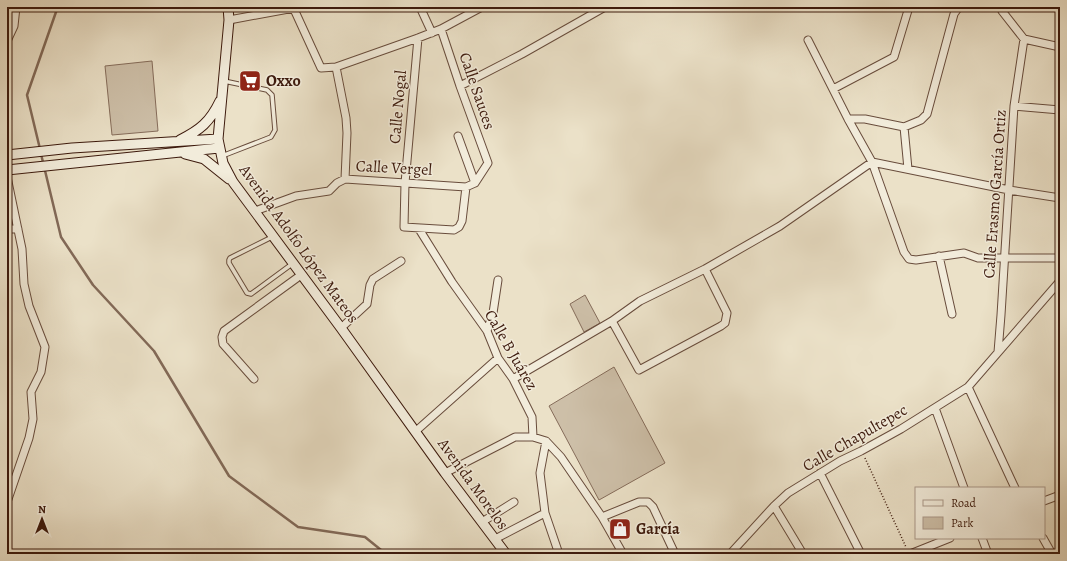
<svg xmlns="http://www.w3.org/2000/svg" width="1067" height="561" font-family="Alegreya,serif">
<rect width="100%" height="100%" fill="#ebe1c8"/>
<filter id="stains"><feTurbulence type="fractalNoise" baseFrequency=".005" numOctaves="4"/><feColorMatrix values="0 0 0 0 .2 0 0 0 0 .09 0 0 0 0 .02 0 0 0 .5 -.17"/></filter>
<radialGradient id="worn" r=".72"><stop offset=".6" stop-color="#630" stop-opacity="0"/><stop offset="1" stop-color="#630" stop-opacity=".3"/></radialGradient>
<path fill="#cdbfa8" stroke="#856c5a" d="M152,61L158,131L112,135L105,66Z
M585,295L600,323L584,332L570,304Z
M614,367L665,463L599,500L549,406Z"/>
<g fill="none" stroke-linecap="round" stroke-linejoin="round">
<path stroke="#826957" stroke-width="2.5" d="M40,149L27,95L56,12L55,7
M41,154L61,237L93,285L154,351L229,476L298,527L365,537L386,554"/>
<g stroke="#684c3c" stroke-width="5.5">
<path id="service" d="M222,156L271,137L275,130L272,95L267,90L224,81
M272,237L230,258L229,260V263L247,293L251,294L292,264"/>
</g>
<g stroke="#684c3c" stroke-width="9">
<path id="minor" d="M293,7L321,68L336,67L418,38L441,29L482,7
M420,7L432,33
M1000,7L1002,11L1024,39L1060,47
M229,20L294,8
M418,38L405,183L404,227L454,230L459,227L462,221L466,187
M808,40L848,119L872,162L904,252L909,259L916,260L964,253L978,258H1060
M7,41L14,26L16,7
M336,67L346,118L347,133L345,179
M460,86L522,54L605,7
M833,89L894,57L909,7
M1014,106L1060,110
M848,119H865L904,127
M458,136L475,183
M908,169L904,127L921,120L927,114L954,14L959,7
M7,177L22,249L24,284L29,306L45,347L41,372L31,392L33,419L29,438L7,502
M255,211L296,196L329,191L337,183L345,179L466,187L475,183L488,163L460,86L441,29
M7,229H18
M419,229L452,282L487,331L498,358L513,379L532,417L533,437
M939,256L952,314
M612,321L639,370L721,326L725,323L727,313L705,269
M341,328L367,304L370,285L373,279L401,261
M487,331L493,313L498,280
M998,352L1001,315L1014,106L1024,39
M254,379L223,344L222,337L224,331L301,275
M513,379L612,321L640,301L705,269L780,226L872,162L1009,190L1060,198
M968,387L1015,488
M935,408L964,488
M416,431L498,358
M546,441L540,473L545,513L559,554
M445,473L515,437H533L546,441L561,457L602,517L623,554
M820,473L861,554
M1044,501L1060,495
M774,506L803,554
M602,517L639,502H648L653,507L675,554
M482,522L514,502
M982,538L988,554
M1043,538L1052,554
M495,539L545,513
M730,554L774,506L788,493L840,461L861,451L901,429L968,387L1060,281
M910,554L950,538"/>
</g>
<g stroke="#3d1a0d" stroke-width="11">
<path id="secondary" d="M228,7L229,20L218,139L223,163L233,182L341,328L445,473L506,554
M180,140C200,130 210,122 220,101
M185,154L204,159L229,179
M7,155L72,148L218,139
M7,170L219,148"/>
</g>
<path stroke="#3d1a0d" stroke-width="1.5" stroke-dasharray="1 2" stroke-linecap="butt" d="M865,458L906,547"/>
<use href="#service" stroke="#f2ecdb" stroke-width="3.5"/>
<use href="#minor" stroke="#f2ecdb" stroke-width="7"/>
<use href="#secondary" stroke="#f2ecdb" stroke-width="9"/>
</g>
<defs>
<g id="supermarket-square" transform="scale(1.15)"><rect x="-9" y="-9" width="18" height="18" rx="4" fill="#8f2418" stroke="#f2ecdb"/><path d="M-6-5.5h2.5l.6 2H6L4.5 2H-2.5L-4.4-4H-6ZM-1.5 3.2a1.3 1.3 0 1 0 .1 0ZM3 3.2a1.3 1.3 0 1 0 .1 0Z" fill="#fff"/></g>
<g id="shop-square" transform="scale(1.15)"><rect x="-9" y="-9" width="18" height="18" rx="4" fill="#8f2418" stroke="#f2ecdb"/><path d="M-5-2.5h2.3a2.7 3.5 0 0 1 5.4 0H5L5.5 6h-11ZM-1.5-2.5h3a1.5 2.3 0 0 0-3 0Z" fill="#fff"/></g>
</defs>
<g fill-rule="evenodd">
<use href="#supermarket-square" x="250" y="81"/>
<use href="#shop-square" x="620" y="529"/>
</g>
<g text-anchor="middle" dominant-baseline="central" stroke-width="3" stroke-linejoin="round" paint-order="stroke">
<g font-size="16" font-weight="bold" fill="#3d1a0d" stroke="#f2ecdb" text-anchor="start">
<text x="266" y="81">Oxxo</text>
<text x="636" y="529">García</text>
</g>
<g font-size="16" fill="#3d1a0d" stroke="#f2ecdb">
<text transform="translate(477 91) rotate(71)">Calle Sauces</text>
<text transform="translate(398 107) rotate(-85)">Calle Nogal</text>
<text transform="translate(394 168) rotate(3)">Calle Vergel</text>
<text transform="translate(995 194) rotate(-86)">Calle Erasmo García Ortiz</text>
<text transform="translate(299 244) rotate(54)">Avenida Adolfo López Mateos</text>
<text transform="translate(511 350) rotate(60)">Calle B Juárez</text>
<text transform="translate(855 438) rotate(-30)">Calle Chapultepec</text>
<text transform="translate(473 484) rotate(54)">Avenida Morelos</text>
</g>
</g>
<rect width="1067" height="561" fill="none" stroke="#ebe1c8" stroke-width="24"/>
<rect x="8" y="8" width="1051" height="545" fill="none" stroke="#3d1a0d" stroke-width="2"/>
<rect x="12" y="12" width="1043" height="537" fill="none" stroke="#3d1a0d"/>
<rect x="915" y="487" width="130" height="52" fill="#f2ecdb" stroke="#aa9889"/>
<rect x="923" y="500" width="20" height="6" fill="#f2ecdb" stroke="#aa9889"/>
<text x="951" y="507" font-size="12" fill="#3d1a0d">Road</text>
<rect x="923" y="517" width="20" height="12" fill="#cdbfa8" stroke="#aa9889"/>
<text x="951" y="527" font-size="12" fill="#3d1a0d">Park</text>
<g transform="translate(42 519)" stroke="#f2ecdb" stroke-width="3" paint-order="stroke">
<path d="M0-3L7 15L0 10L-7 15Z" fill="#3d1a0d"/>
<text y="-6" font-size="11" font-weight="bold" text-anchor="middle" fill="#3d1a0d">N</text>
</g>
<rect width="100%" height="100%" filter="url(#stains)"/>
<rect width="100%" height="100%" fill="url(#worn)"/>
</svg>
